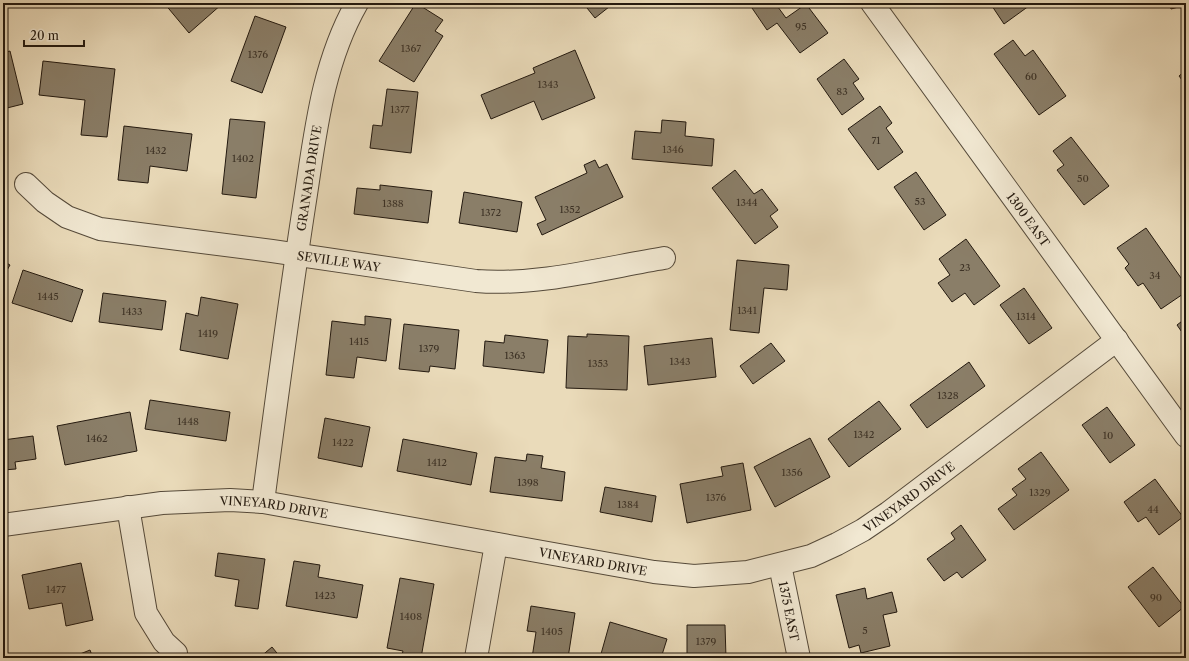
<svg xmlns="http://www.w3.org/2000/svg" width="1189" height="661" font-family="'Libre Caslon Text',serif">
<rect width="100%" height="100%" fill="#eadbba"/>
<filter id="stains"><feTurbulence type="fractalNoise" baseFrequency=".005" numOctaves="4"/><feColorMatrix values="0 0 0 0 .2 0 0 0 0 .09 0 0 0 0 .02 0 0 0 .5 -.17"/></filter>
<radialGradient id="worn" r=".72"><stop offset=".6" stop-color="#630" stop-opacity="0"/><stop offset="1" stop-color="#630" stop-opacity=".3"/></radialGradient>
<path fill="#8a7e68" stroke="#23190f" d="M164,3H221L222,4L189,33Z
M416,3L443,20L435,31L443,36L414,82L379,61Z
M583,3H614L595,18Z
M759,3H775L786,18L806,4L828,33L800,53L777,23L767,30L752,8Z
M990,3H1033L1004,24Z
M1169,3H1186V5L1171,9Z
M255,16L286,27L262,93L231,81Z
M1013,40L1025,56L1033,50L1066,96L1039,115L994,54Z
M575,50L595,98L542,120L534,101L491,119L481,95L535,73L533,68Z
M10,51L23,104L3,109V53Z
M844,59L859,79L853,83L864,99L842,115L817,79Z
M43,61L115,69L107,137L81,135L85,100L39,95Z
M1186,70V85L1179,76Z
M387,89L418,92L411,153L370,148L373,125L382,126Z
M880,106L892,123L886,128L903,152L878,170L848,129Z
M230,119L265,122L256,198L222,194Z
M662,120L686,122L685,136L714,139L712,166L632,159L635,131L661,133Z
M124,126L192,134L187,171L150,166L148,183L118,180Z
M1071,137L1109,186L1084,205L1057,170L1064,165L1053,151Z
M595,160L599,168L607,164L623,197L542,235L537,224L546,220L535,197L587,173L584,165Z
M735,170L754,194L762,189L778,210L770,216L778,227L755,244L712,188Z
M916,172L946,215L924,230L894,187Z
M380,185L432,191L428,223L354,214L357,188L380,190Z
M464,192L522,202L517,232L459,223Z
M1146,228L1186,285V292L1161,309L1143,283L1138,286L1125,268L1129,264L1117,248Z
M966,239L1000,286L974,305L965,293L952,302L938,283L950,275L939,259Z
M737,260L789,265L787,290L764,288L759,333L730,330Z
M3,261L10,265L3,277Z
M23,270L83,290L72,322L12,303Z
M1024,288L1052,328L1029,344L1000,305Z
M103,293L166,301L162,330L99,322Z
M201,297L238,304L228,359L180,350L186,313L198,316Z
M365,316L391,319L386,361L357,357L354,378L326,375L332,321L365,325Z
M1186,318V338L1177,325Z
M404,324L459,330L455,369L430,366L429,372L399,369Z
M587,334L629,336L627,390L566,388L568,336L587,337Z
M505,335L548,340L544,373L483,366L485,341L504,343Z
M712,338L716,377L648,385L644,346Z
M771,343L785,361L753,384L740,366Z
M969,362L985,386L927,428L910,405Z
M150,400L230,412L226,441L145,429Z
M879,401L901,429L849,467L828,439Z
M1107,407L1135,445L1110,463L1082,425Z
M130,412L137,451L65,465L57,426Z
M325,418L370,427L362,467L318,458Z
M33,436L36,459L15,462L16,469L3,470V440Z
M810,438L830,477L775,507L754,467Z
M403,439L477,453L471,485L397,471Z
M1041,452L1069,490L1014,530L998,509L1017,495L1012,489L1026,479L1018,469Z
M527,454L543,456L541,468L565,472L562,501L490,492L495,457L526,461Z
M743,463L751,510L687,523L680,484L723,476L721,467Z
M1155,479L1183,517L1159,535L1146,517L1138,522L1124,502Z
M605,487L656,496L652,522L600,512Z
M961,525L986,560L962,578L957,572L944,581L927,559L955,539L951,533Z
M218,553L265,559L258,609L235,606L239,580L215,576Z
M294,561L320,565L318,577L363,585L357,618L286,606Z
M81,563L93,620L66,626L62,603L29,609L22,575Z
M1153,567L1184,607L1159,627L1128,587Z
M400,578L434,584L421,658H401L403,651L387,648Z
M865,588L867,599L892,592L897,612L883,615L890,646L861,653L859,645L849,648L836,595Z
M531,606L575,613L568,658H532L536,632L527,631Z
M610,622L667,639L661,658H614L601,654Z
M687,625H725L726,658H687Z
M272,647L281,658H259Z
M90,650L93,658H70Z"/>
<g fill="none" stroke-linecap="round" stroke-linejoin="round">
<g stroke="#554a3a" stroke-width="24">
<g id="minor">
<path id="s1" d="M872,3L1186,436"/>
<path id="s2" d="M26,184L45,202L67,217L100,229L272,251L476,281C537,286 604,268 664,258"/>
<path id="s3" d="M263,502C276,403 289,305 304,207C315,138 321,66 357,3"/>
<path d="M128,507L146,613L164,642L176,653"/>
<path id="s4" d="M3,525L162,503L230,500L263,502L654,572L694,576L748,572L811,556L837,544L863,530L888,513L1117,340"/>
<path id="s5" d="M780,565L799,658"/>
<path d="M476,658L496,544"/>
</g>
</g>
<use href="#minor" stroke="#f1e8d2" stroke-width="22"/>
</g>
<g text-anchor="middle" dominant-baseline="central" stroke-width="3" stroke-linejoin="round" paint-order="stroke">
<g font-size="10" fill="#3d3225">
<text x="801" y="26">95</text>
<text x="411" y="48">1367</text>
<text x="258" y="54">1376</text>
<text x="1031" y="76">60</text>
<text x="548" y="84">1343</text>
<text x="842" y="91">83</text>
<text x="400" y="109">1377</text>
<text x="876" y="140">71</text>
<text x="673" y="149">1346</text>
<text x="156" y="150">1432</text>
<text x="243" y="158">1402</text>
<text x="1083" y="178">50</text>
<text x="920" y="201">53</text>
<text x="747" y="202">1344</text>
<text x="393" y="203">1388</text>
<text x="570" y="209">1352</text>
<text x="491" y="212">1372</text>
<text x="965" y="267">23</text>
<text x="1155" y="275">34</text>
<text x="48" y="296">1445</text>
<text x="747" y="310">1341</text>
<text x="132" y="311">1433</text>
<text x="1026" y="316">1314</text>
<text x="208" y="333">1419</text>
<text x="359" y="341">1415</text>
<text x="429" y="348">1379</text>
<text x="515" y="355">1363</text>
<text x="680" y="361">1343</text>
<text x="598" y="363">1353</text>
<text x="948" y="395">1328</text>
<text x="188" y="421">1448</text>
<text x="864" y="434">1342</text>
<text x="1108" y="435">10</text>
<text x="97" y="438">1462</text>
<text x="343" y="442">1422</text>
<text x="437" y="462">1412</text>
<text x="792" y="472">1356</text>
<text x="528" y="482">1398</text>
<text x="1040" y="492">1329</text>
<text x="716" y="497">1376</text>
<text x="628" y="504">1384</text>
<text x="1153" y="509">44</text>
<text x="56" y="589">1477</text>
<text x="325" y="595">1423</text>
<text x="1156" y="597">90</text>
<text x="411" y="616">1408</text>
<text x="865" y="630">5</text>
<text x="552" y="631">1405</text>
<text x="706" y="641">1379</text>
</g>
<g font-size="12" fill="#23190f" stroke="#f1e8d2">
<text stroke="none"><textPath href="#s3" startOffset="327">GRANADA DRIVE</textPath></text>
<text stroke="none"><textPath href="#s1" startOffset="267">1300 EAST</textPath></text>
<text stroke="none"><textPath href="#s2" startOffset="329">SEVILLE WAY</textPath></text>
<text stroke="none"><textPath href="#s4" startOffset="933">VINEYARD DRIVE</textPath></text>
<text stroke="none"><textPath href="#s4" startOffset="273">VINEYARD DRIVE</textPath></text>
<text stroke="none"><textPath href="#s4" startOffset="597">VINEYARD DRIVE</textPath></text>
<text stroke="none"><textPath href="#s5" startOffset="47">1375 EAST</textPath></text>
</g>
</g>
<rect width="1189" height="661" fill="none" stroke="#eadbba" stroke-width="16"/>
<rect x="4" y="4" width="1181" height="653" fill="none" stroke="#23190f" stroke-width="2"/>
<rect x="8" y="8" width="1173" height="645" fill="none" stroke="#23190f"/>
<path d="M24 40v6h60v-6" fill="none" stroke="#23190f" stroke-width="2"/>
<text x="30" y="40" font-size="12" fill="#23190f" stroke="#f1e8d2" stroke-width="3" paint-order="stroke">20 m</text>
<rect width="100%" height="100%" filter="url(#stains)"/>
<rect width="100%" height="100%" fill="url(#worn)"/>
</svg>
